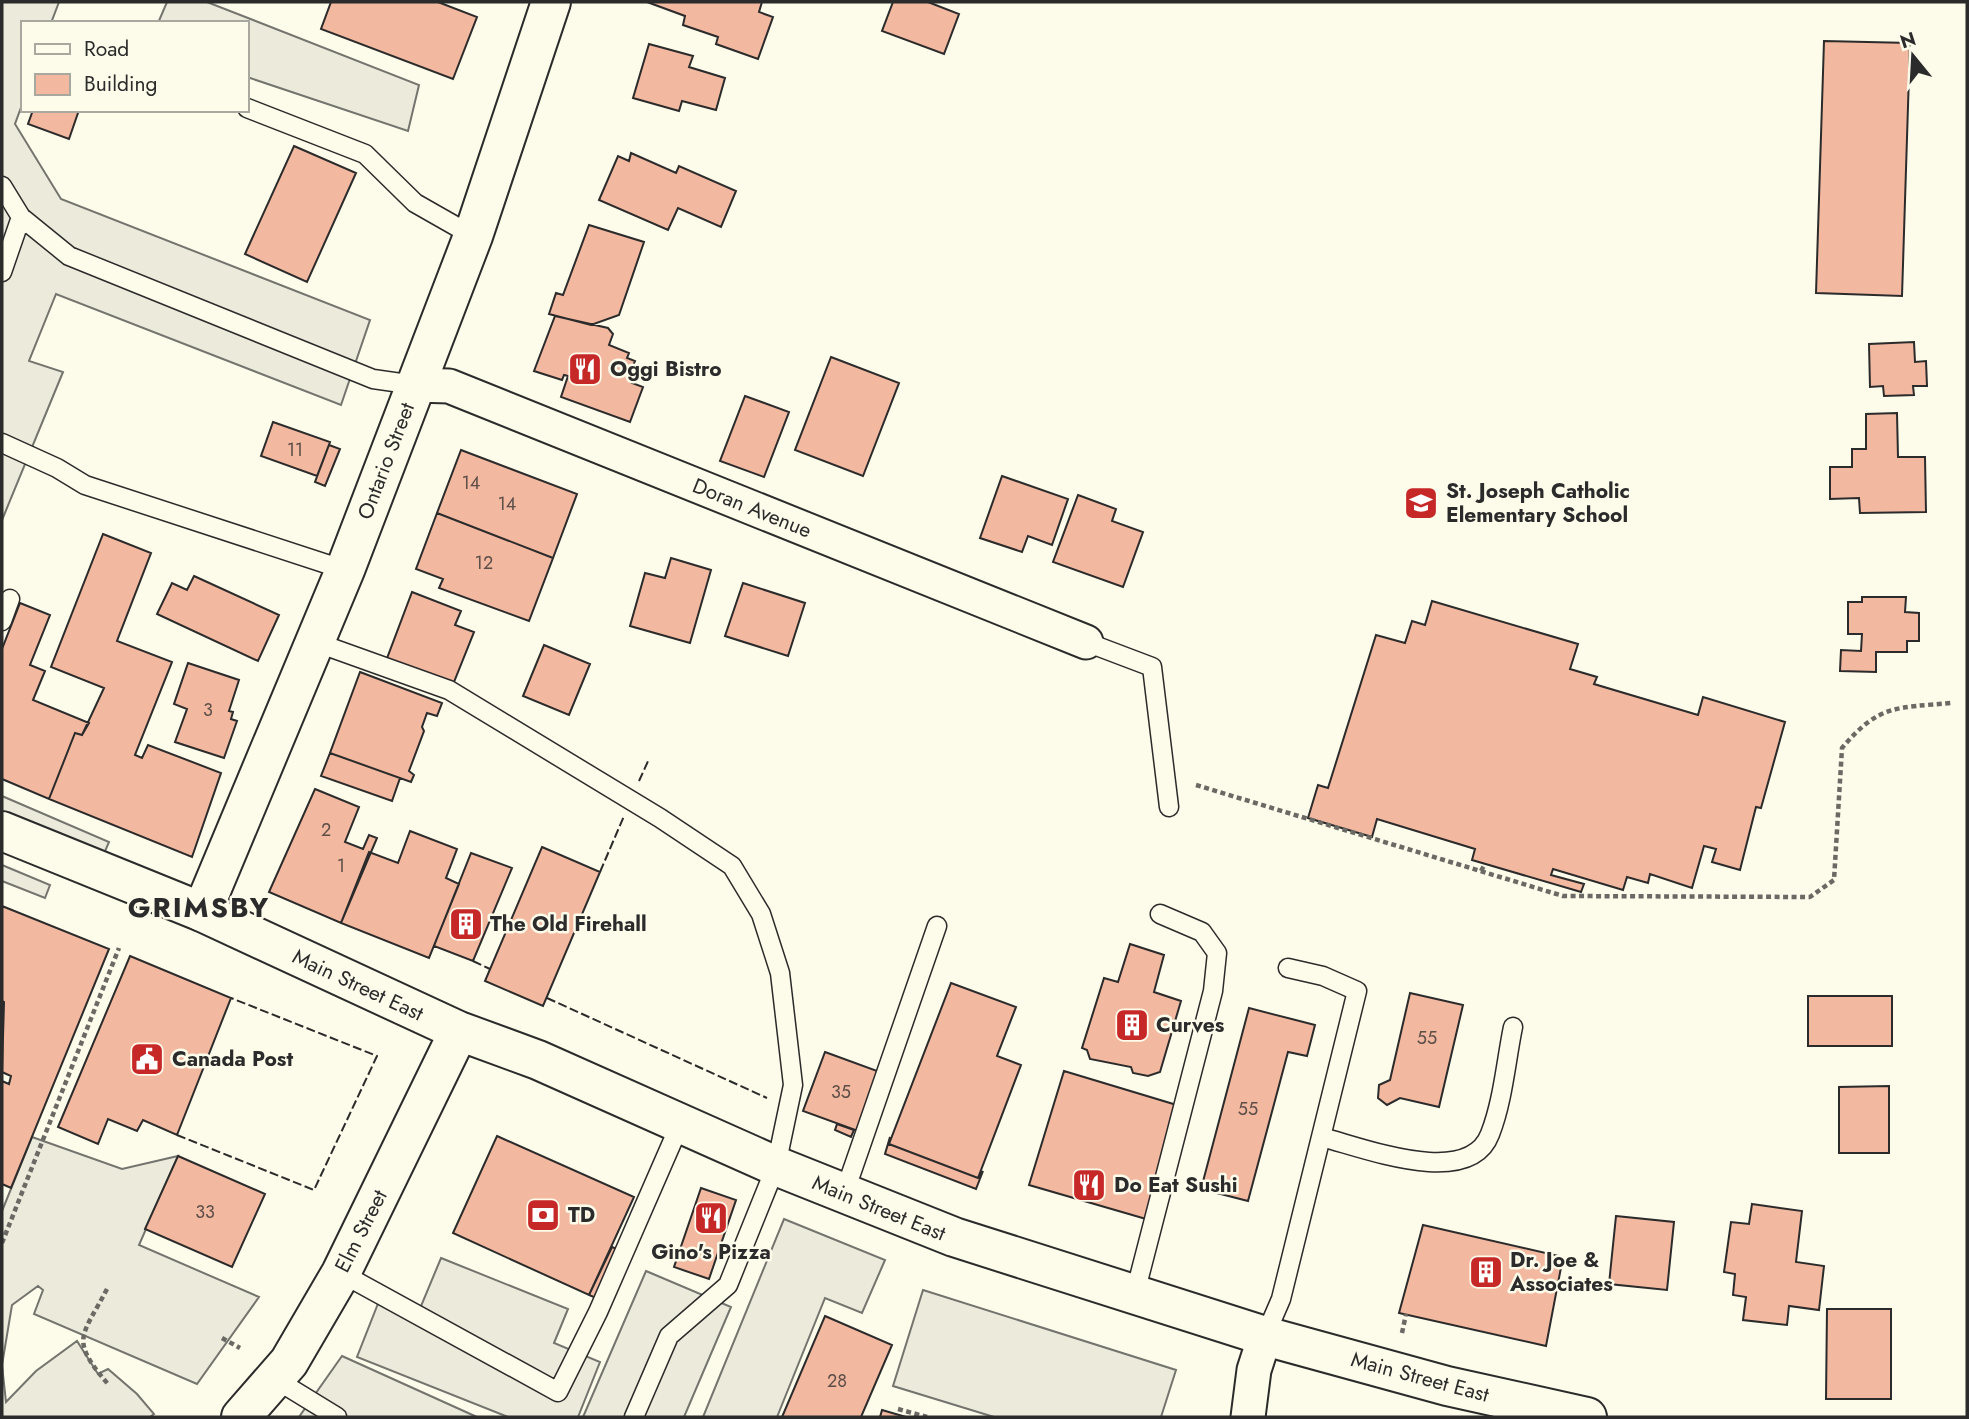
<svg xmlns="http://www.w3.org/2000/svg" width="1969" height="1419" font-family="Jost,sans-serif">
<rect width="100%" height="100%" fill="#fdfbea"/>
<path fill="#eceadb" stroke="#74746e" stroke-width="2" d="M2,2H59L51,23H23V102L15,124L61,199L370,320L341,405L56,294L29,361L63,372L2,520Z
M167,2H207L419,85L408,131L247,77V23H158Z
M2,796L109,842L103,856L2,812Z
M2,865L50,885L45,898L2,881Z
M32,1137L122,1169L178,1156L139,1245L259,1297L197,1384L34,1314L43,1290L38,1286L12,1305L2,1365L6,1402L36,1371L77,1341L98,1374L108,1369L137,1394L154,1414L150,1417H2V1211Z
M784,1219L885,1260L862,1313L825,1298L777,1417H703Z
M441,1258L568,1309L554,1343L600,1362L578,1417H508L357,1357L381,1296L419,1311Z
M646,1271L731,1307L684,1417H583Z
M923,1290L1176,1370L1161,1417H994L893,1386Z
M342,1356L477,1417H299Z"/>
<path fill="#f2b8a0" stroke="#2b2b2b" stroke-width="2" d="M331,2H438L477,17L453,79L321,29Z
M647,2H762L759,12L773,17L758,59L716,44L718,37L683,25L685,16Z
M893,2H928L959,14L944,54L882,31Z
M1824,41L1910,43L1902,296L1816,293Z
M649,44L693,56L689,67L725,78L716,110L682,101L679,111L633,98Z
M33,110H79L69,139L28,124Z
M294,146L356,173L307,282L245,254Z
M631,153L676,173L679,166L736,191L721,227L678,208L668,230L599,200L618,156L629,161Z
M589,225L644,242L619,315L591,325L549,314L556,293L563,295Z
M555,316L608,328L613,334L609,345L629,353L627,358L635,361L632,368L637,370L632,383L643,387L630,422L561,397L568,376L564,375L562,380L534,371Z
M1914,342L1915,362L1926,361L1927,386H1913L1914,395L1884,396L1883,386L1870,387L1869,344Z
M831,357L899,383L863,476L795,450Z
M745,396L789,412L764,477L720,461Z
M1897,413L1898,457H1925L1926,512L1860,513L1859,498L1830,499V467H1852V449H1866V414Z
M273,422L330,442L317,476L261,456Z
M329,445L340,449L325,486L315,482Z
M461,450L577,494L553,558L437,513Z
M1002,476L1068,499L1052,545L1028,536L1022,552L980,538Z
M1078,495L1116,509L1112,521L1143,532L1123,587L1053,562Z
M437,513L553,558L529,621L439,588L443,579L416,569Z
M103,534L151,553L117,641L172,662L135,755L142,758L148,745L221,773L192,857L49,799L75,733L82,735L104,688L51,667Z
M671,558L711,570L690,643L630,626L645,573L665,578Z
M194,576L279,615L258,661L157,614L172,583L187,590Z
M743,583L805,603L788,656L725,636Z
M412,592L461,611L455,625L474,632L452,687L386,661Z
M1862,597H1906L1905,612L1919,613V641H1907V652H1876V672L1840,671L1841,650L1861,651L1862,634H1848V602H1862Z
M1432,601L1578,644L1570,669L1597,677L1594,684L1698,715L1703,697L1785,722L1761,808L1756,807L1740,870L1712,862L1716,849L1704,846L1692,888L1650,874L1648,883L1627,877L1623,890L1553,869L1551,875L1584,884L1581,892L1472,860L1475,849L1377,819L1372,837L1308,818L1318,785L1328,788L1376,635L1405,643L1412,621L1425,625Z
M20,603L50,615L30,665L45,671L33,700L89,723L82,735L75,733L49,799L2,779V649Z
M544,645L590,664L569,715L523,696Z
M188,663L239,680L229,711L233,712L231,719L237,721L224,758L175,742L187,709L174,704Z
M360,672L442,703L437,716L427,713L422,727L424,731L409,771L414,775L411,782L330,753Z
M330,753L400,778L392,801L321,776Z
M315,789L359,807L345,842L363,849L369,835L377,838L341,923L269,892Z
M410,831L457,849L446,878L459,884L429,958L341,923L369,852L398,863Z
M542,847L600,872L543,1006L485,981Z
M471,853L512,868L473,961L434,946Z
M2,906L109,949L11,1188L2,1184V1081L9,1084L11,1076L2,1072L4,1002L2,1001Z
M1130,944L1164,955L1154,992L1181,1001L1160,1072L1148,1076L1133,1073L1131,1067L1090,1059L1087,1050L1082,1048L1104,978L1118,982Z
M130,956L231,998L177,1135L143,1120L137,1131L108,1119L98,1144L58,1127Z
M951,983L1016,1007L997,1056L1021,1065L978,1178L889,1144Z
M1410,993L1463,1005L1439,1107L1400,1098L1387,1105L1378,1098L1379,1085L1390,1080Z
M1808,996H1892V1046H1808Z
M1249,1008L1315,1025L1307,1056L1288,1052L1248,1201L1201,1189Z
M825,1052L880,1072L858,1131L803,1111Z
M1064,1071L1180,1106L1146,1219L1029,1185Z
M1889,1086V1153H1839V1087Z
M837,1124L854,1130L851,1137L835,1130Z
M497,1136L634,1197L589,1295L453,1233Z
M890,1137L889,1144L978,1178L983,1171L976,1189L885,1154Z
M178,1156L265,1194L232,1267L145,1229Z
M701,1188L736,1200L709,1279L674,1267Z
M1752,1204L1802,1211L1796,1262L1824,1266L1819,1310L1789,1306L1787,1325L1743,1320L1746,1297L1733,1295L1735,1274L1724,1272L1731,1222L1749,1224Z
M1616,1216L1674,1222L1667,1290L1609,1284Z
M1423,1225L1563,1257L1546,1346L1399,1313Z
M612,1247L632,1255L610,1304L589,1295Z
M1827,1309H1891V1399H1826Z
M825,1316L892,1345L861,1417H782Z
M882,1410L906,1417H880Z"/>
<g fill="none" stroke-linecap="round" stroke-linejoin="round">
<g stroke="#2b2b2b" stroke-width="21">
<path id="service" d="M247,108L365,154L415,203L473,236
M2,186L21,217L69,256L373,379L415,385
M2,272L21,217
M2,443L57,468L85,485L345,570
M2,621L10,599
M315,642L449,690L660,818L732,866L761,914L780,973L793,1085L776,1166L728,1285L669,1336L634,1417
M1086,642L1152,667L1169,807
M1321,1137C1362,1147 1469,1190 1490,1134C1503,1101 1506,1061 1513,1027
M844,1194L937,926
M341,1273L558,1392L598,1312L681,1122
M1134,1297L1213,991L1217,953L1202,932L1160,914
M1265,1336L1281,1299L1357,991L1323,976L1288,968
M275,1379L337,1417"/>
</g>
<g stroke="#2b2b2b" stroke-width="37">
<path id="minor" d="M415,385L449,386L1086,642
M1248,1417L1254,1370L1265,1336"/>
</g>
<g stroke="#2b2b2b" stroke-width="42">
<path id="tertiary" d="M202,912L345,570L473,236L551,2"/>
</g>
<g stroke="#2b2b2b" stroke-width="42">
<path id="secondary" d="M2,831L202,912L459,1031L538,1060L776,1166L954,1237L1265,1336L1447,1386L1587,1417
M241,1417L289,1362L341,1273L459,1031"/>
</g>
<path stroke="#6a6964" stroke-width="4.5" stroke-dasharray="5 3.5" stroke-linecap="butt" d="M1196,785L1563,896L1810,897L1834,880L1842,748C1879,704 1896,708 1951,703
M1481,871L1485,864
M2,1243L119,948
M107,1289C82,1337 69,1339 108,1384
M1402,1333L1406,1314
M222,1338L240,1348
M898,1409L927,1417"/>
<use href="#service" stroke="#fdfbea" stroke-width="18"/>
<use href="#minor" stroke="#fdfbea" stroke-width="33"/>
<use href="#tertiary" stroke="#fdfbea" stroke-width="38"/>
<use href="#secondary" stroke="#fdfbea" stroke-width="38"/>
<path stroke="#2b2b2b" stroke-width="2" stroke-dasharray="9 3.5" stroke-linecap="butt" d="M639,781L649,759
M600,872L624,816
M473,961L490,969
M547,998L767,1098
M177,1135L314,1190L377,1056L231,998"/>
</g>
<defs>
<g id="restaurant-square" transform="scale(1.75)"><rect x="-9" y="-9" width="18" height="18" rx="4" fill="#c62828" stroke="#fdfbea"/><path d="M-5-6h1v4h1v-4h1v4h1v-4h1v5L-1.5 .5V6h-2V.5L-5-1ZM5-6V6H3V1.5H1.5Q1.5-4 5-6Z" fill="#fff"/></g>
<g id="school-square" transform="scale(1.75)"><rect x="-9" y="-9" width="18" height="18" rx="4" fill="#c62828" stroke="#fdfbea"/><path d="M0-5L7-2L0 1L-7-2ZM-4 1L0 2.5L4 1V4Q0 6-4 4Z" fill="#fff"/></g>
<g id="building-square" transform="scale(1.75)"><rect x="-9" y="-9" width="18" height="18" rx="4" fill="#c62828" stroke="#fdfbea"/><path d="M-4-6H4V6H1V3H-1V6H-4ZM-2.5-4.3h1.7v1.8h-1.7ZM.8-4.3h1.7v1.8H.8ZM-2.5-1h1.7V.8h-1.7ZM.8-1h1.7V.8H.8Z" fill="#fff"/></g>
<g id="civic-square" transform="scale(1.75)"><rect x="-9" y="-9" width="18" height="18" rx="4" fill="#c62828" stroke="#fdfbea"/><path d="M-.6-6.5H3V-4.5H.6V-3L4-1V1h2V6H-6V1h2V-1L-.6-3ZM-1.2 2.5V6h2.4V2.5Z" fill="#fff"/></g>
<g id="bank-square" transform="scale(1.75)"><rect x="-9" y="-9" width="18" height="18" rx="4" fill="#c62828" stroke="#fdfbea"/><path d="M-6-4H6V4H-6ZM0-2.3a2.3 2.3 0 1 0 0 4.6a2.3 2.3 0 1 0 0-4.6Z" fill="#fff"/></g>
</defs>
<g fill-rule="evenodd">
<use href="#restaurant-square" x="585" y="369"/>
<use href="#school-square" x="1421" y="503"/>
<use href="#building-square" x="466" y="924"/>
<use href="#building-square" x="1132" y="1025"/>
<use href="#civic-square" x="147" y="1059"/>
<use href="#restaurant-square" x="1089" y="1185"/>
<use href="#bank-square" x="543" y="1215"/>
<use href="#restaurant-square" x="711" y="1218"/>
<use href="#building-square" x="1486" y="1272"/>
</g>
<g text-anchor="middle" dominant-baseline="central" stroke-width="5" stroke-linejoin="round" paint-order="stroke">
<g font-size="18" fill="#5d4e48">
<text x="295" y="450">11</text>
<text x="471" y="483">14</text>
<text x="507" y="504">14</text>
<text x="484" y="563">12</text>
<text x="208" y="710">3</text>
<text x="326" y="830">2</text>
<text x="341" y="866">1</text>
<text x="1427" y="1038">55</text>
<text x="841" y="1092">35</text>
<text x="1248" y="1109">55</text>
<text x="205" y="1212">33</text>
<text x="837" y="1381">28</text>
</g>
<g font-size="21" font-weight="bold" fill="#2b2b2b" stroke="#fdfbea" text-anchor="start">
<text x="610" y="369">Oggi Bistro</text>
<text x="1446" y="491">St. Joseph Catholic<tspan x="1446" dy="24">Elementary School</tspan></text>
<text x="490" y="924">The Old Firehall</text>
<text x="1156" y="1025">Curves</text>
<text x="172" y="1059">Canada Post</text>
<text x="1114" y="1185">Do Eat Sushi</text>
<text x="568" y="1215">TD</text>
<text x="711" y="1252" text-anchor="middle">Gino's Pizza</text>
<text x="1510" y="1260">Dr. Joe &amp;<tspan x="1510" dy="24">Associates</tspan></text>
</g>
<g font-size="21" fill="#2b2b2b" stroke="#fdfbea">
<text transform="translate(386 461) rotate(-69)">Ontario Street</text>
<text transform="translate(752 508) rotate(22)">Doran Avenue</text>
<text transform="translate(358 985) rotate(25)">Main Street East</text>
<text transform="translate(879 1208) rotate(22)">Main Street East</text>
<text transform="translate(361 1231) rotate(-63)">Elm Street</text>
<text transform="translate(1420 1377) rotate(15)">Main Street East</text>
</g>
<g font-size="28" font-weight="bold" letter-spacing="2" fill="#2b2b2b" stroke="#fdfbea">
<text x="199" y="907">GRIMSBY</text>
</g>
</g>
<rect width="1969" height="1419" fill="none" stroke="#2b2b2b" stroke-width="7"/>
<rect x="21" y="21" width="228" height="91" fill="#fdfbea" stroke="#a9a89e" stroke-width="2"/>
<rect x="35" y="44" width="35" height="10" fill="#fdfbea" stroke="#a9a89e" stroke-width="2"/>
<text x="84" y="56" font-size="21" fill="#2b2b2b">Road</text>
<rect x="35" y="74" width="35" height="21" fill="#f2b8a0" stroke="#a9a89e" stroke-width="2"/>
<text x="84" y="91" font-size="21" fill="#2b2b2b">Building</text>
<g transform="translate(1913 56) rotate(342)" stroke="#fdfbea" stroke-width="5" paint-order="stroke">
<path d="M0-5L12 26L0 18L-12 26Z" fill="#2b2b2b"/>
<text y="-10" font-size="19" font-weight="bold" text-anchor="middle" fill="#2b2b2b">N</text>
</g>
</svg>
